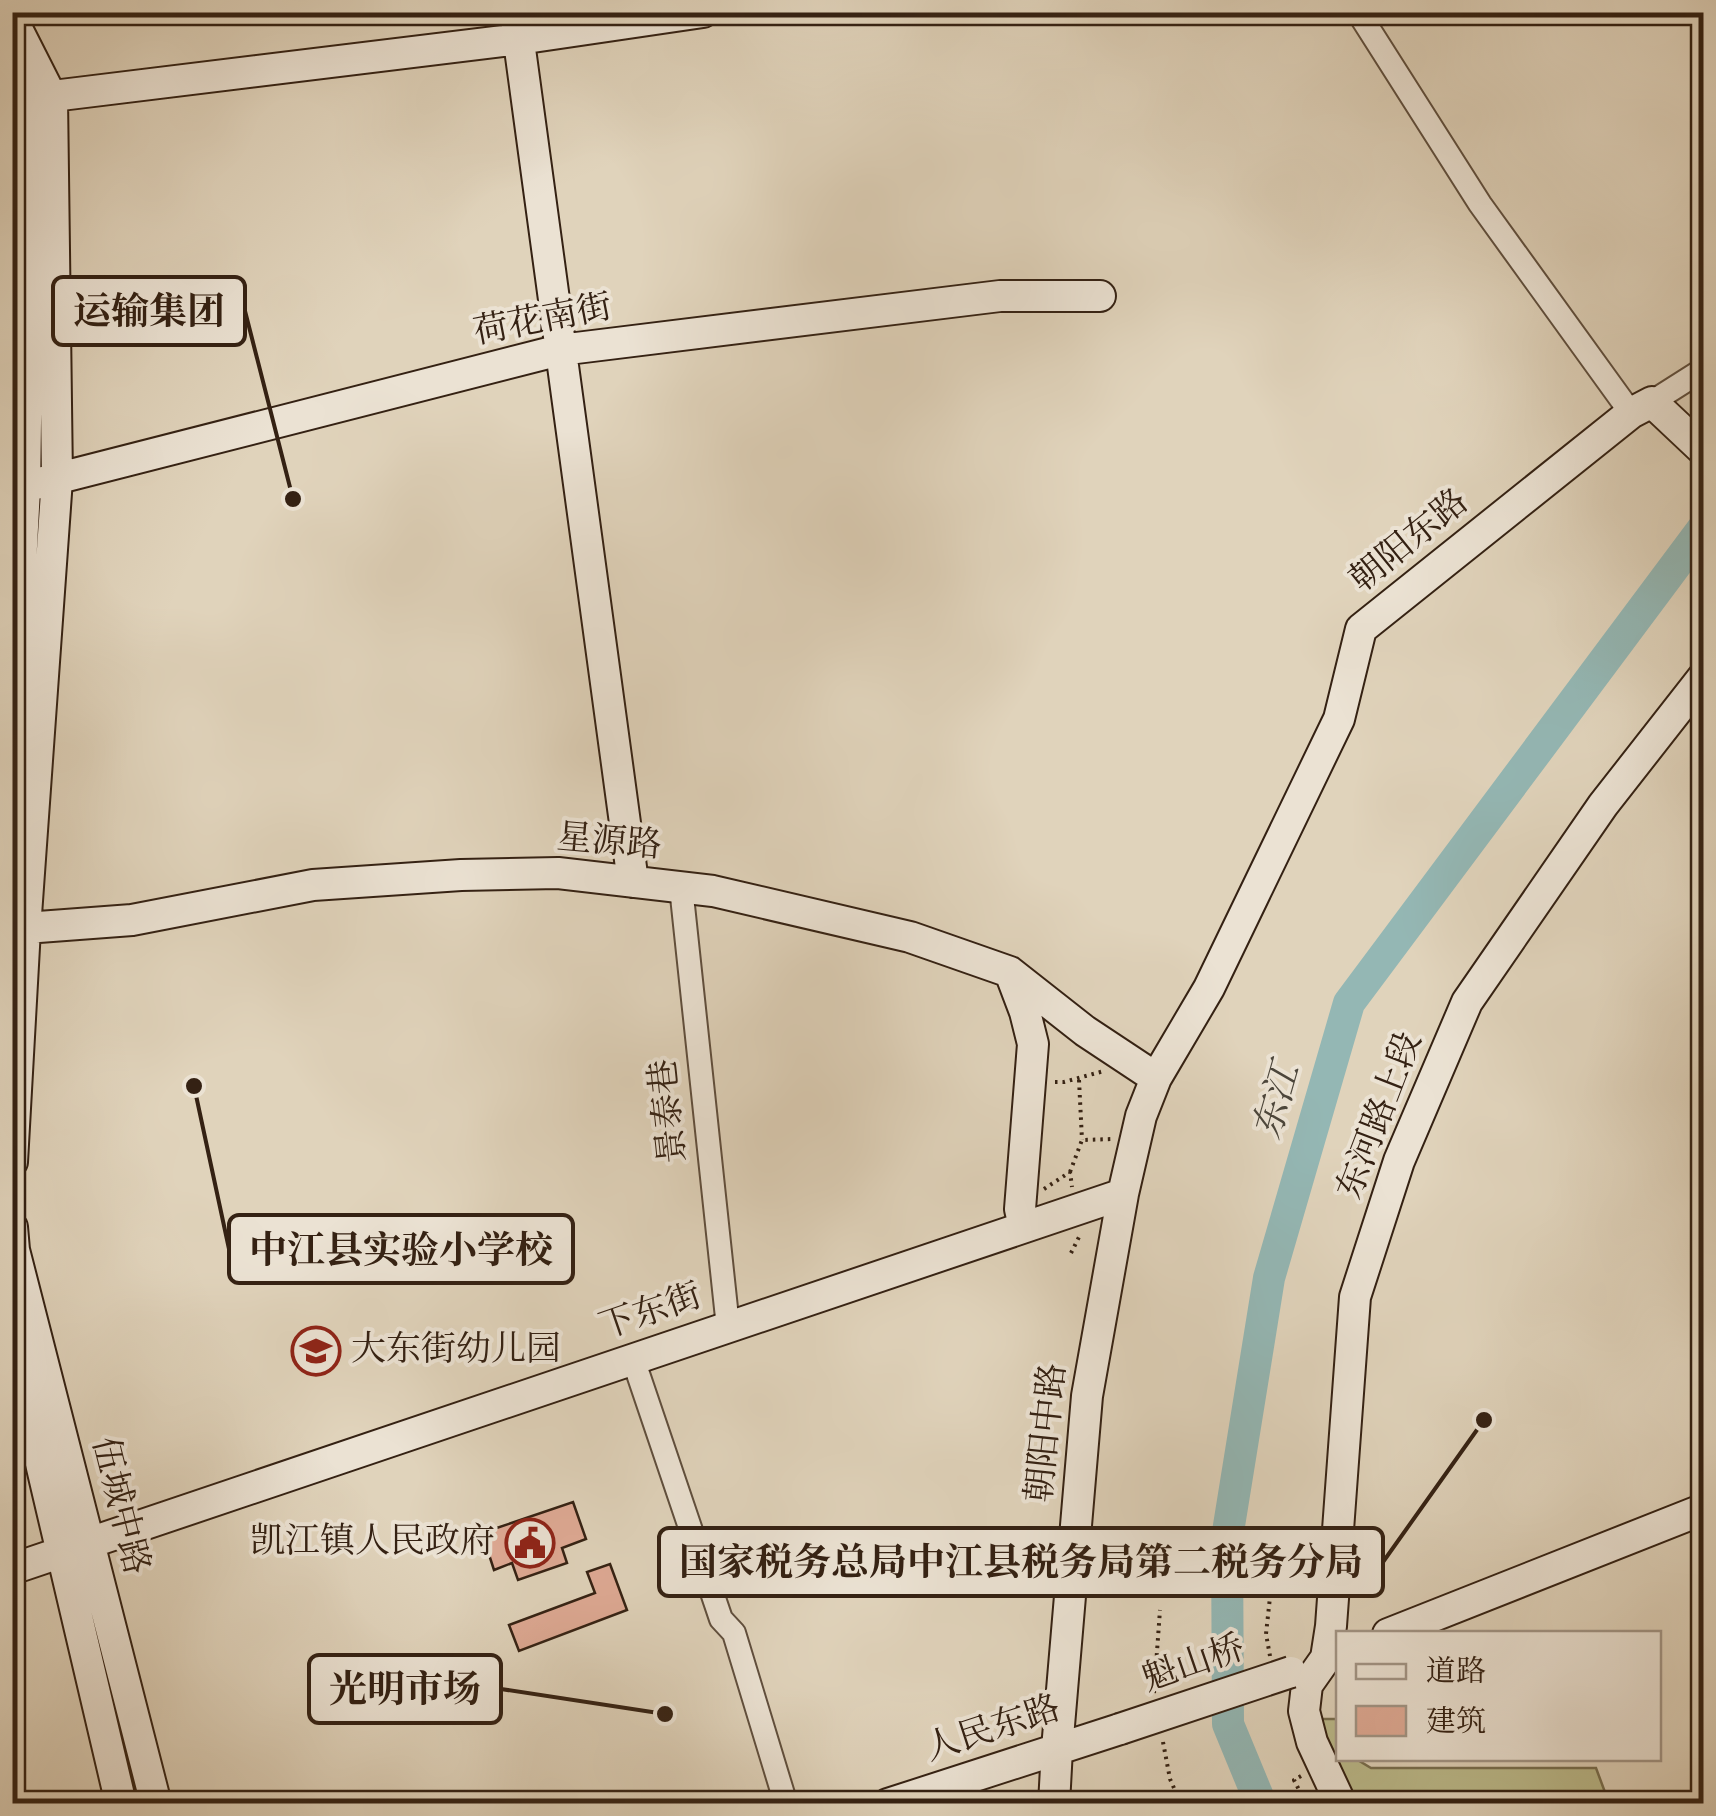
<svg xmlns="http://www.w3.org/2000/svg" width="1716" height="1816" font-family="Vollkorn,'Noto Serif SC',serif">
<rect width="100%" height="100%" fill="#e0d3bb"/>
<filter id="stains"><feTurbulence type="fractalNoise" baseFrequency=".002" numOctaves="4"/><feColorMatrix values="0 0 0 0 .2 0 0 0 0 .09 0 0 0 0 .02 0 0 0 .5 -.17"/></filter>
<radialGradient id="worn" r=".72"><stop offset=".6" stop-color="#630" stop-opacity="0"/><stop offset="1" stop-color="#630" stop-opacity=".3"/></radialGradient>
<path fill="#bbba8b" stroke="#786e4f" stroke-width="2.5" d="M1315,1719H1336L1338,1725V1758L1356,1759L1371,1768H1596L1609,1803H1350Z"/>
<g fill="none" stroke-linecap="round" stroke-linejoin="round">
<path stroke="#94b7b4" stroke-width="32" d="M1261,1804L1228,1724L1227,1538L1269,1278L1349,1003L1704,527"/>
</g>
<path fill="#dfaa95" stroke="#342113" stroke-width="2.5" d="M573,1502L586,1539L562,1548L567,1563L518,1580L512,1563L494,1570L482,1533Z
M610,1564L627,1610L519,1651L509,1625L595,1593L587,1572Z"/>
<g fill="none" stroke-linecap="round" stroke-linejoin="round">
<g stroke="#5f4e3d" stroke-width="26">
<path id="street" d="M1358,12L1480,204L1631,413
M1652,402L1704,369
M681,887L728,1327
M633,1359L721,1619L734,1633L786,1804"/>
</g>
<g stroke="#342113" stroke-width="34">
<path id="secondary" d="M515,12L633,882
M12,19L52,98L57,479L25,929L12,1162
M12,101L519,39L703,12
M12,490L560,350L1000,296H1100
M12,740L25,488L31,99L23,82
M12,929L132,920L313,885L461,875L558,873L713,891L910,937L1010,972L1085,1031L1156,1078
M1011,975L1025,1012L1033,1044L1020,1209L1024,1227
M12,1227L14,1250L156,1804
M12,1340L121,1804
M12,1569L1123,1194
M1388,1634L1704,1509
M888,1804L1120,1729
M1054,1804L1057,1749L1087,1396L1123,1194L1141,1116L1156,1078L1209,988L1339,719L1361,629L1631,413L1652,402L1704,451
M1341,1804L1312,1742L1304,1711L1307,1685L1326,1658L1331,1626L1355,1297L1399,1161L1467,1002L1603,805L1704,676"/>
</g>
<path stroke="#342113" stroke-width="4" stroke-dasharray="2.5 5" stroke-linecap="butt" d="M1079,1080L1082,1140
M1055,1082H1064L1104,1071
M1070,1172L1082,1140L1113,1139
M1044,1189L1070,1172L1072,1187
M1071,1253L1080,1235
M1270,1656L1266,1634L1277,1533L1299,1536
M1154,1693L1160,1610
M1163,1742L1170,1779L1181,1804
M1301,1776L1294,1780L1306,1804
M1080,1794L1103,1796L1106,1804"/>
<use href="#street" stroke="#ebe2d3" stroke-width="22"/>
<use href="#secondary" stroke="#ebe2d3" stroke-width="30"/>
<g stroke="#342113" stroke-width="34" stroke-linecap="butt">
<path id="secondary-bridge" d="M1120,1729L1291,1672"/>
</g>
<use href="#secondary-bridge" stroke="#ebe2d3" stroke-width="30"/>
</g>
<defs>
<g id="school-ring" transform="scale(2.5)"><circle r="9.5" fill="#ebe2d3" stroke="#8f2418" stroke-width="1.5"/><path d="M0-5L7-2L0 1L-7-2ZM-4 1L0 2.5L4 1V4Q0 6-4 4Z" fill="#8f2418"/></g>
<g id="civic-ring" transform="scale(2.5)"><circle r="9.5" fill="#ebe2d3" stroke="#8f2418" stroke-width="1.5"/><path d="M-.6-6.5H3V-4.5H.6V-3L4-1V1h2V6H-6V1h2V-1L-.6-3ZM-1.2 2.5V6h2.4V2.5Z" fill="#8f2418"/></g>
</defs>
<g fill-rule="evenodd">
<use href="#school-ring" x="316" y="1351"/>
<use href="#civic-ring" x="530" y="1543"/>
</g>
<g text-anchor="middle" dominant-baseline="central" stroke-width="8" stroke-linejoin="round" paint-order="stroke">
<g font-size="35" fill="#342113" stroke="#ebe2d3">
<text transform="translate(543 321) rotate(-11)">荷花南街</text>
<text transform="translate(1410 542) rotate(-39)">朝阳东路</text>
<text transform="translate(609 843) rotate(5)">星源路</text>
<text transform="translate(670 1111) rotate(-96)">景泰巷</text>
<text transform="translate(1381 1116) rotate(-69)">东河路上段</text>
<text transform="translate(651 1313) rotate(-19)">下东街</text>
<text transform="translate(1048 1433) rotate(-84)">朝阳中路</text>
<text transform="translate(119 1506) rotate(76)">伍城中路</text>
<text transform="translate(1194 1665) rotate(-19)">魁山桥</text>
<text transform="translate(993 1730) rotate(-18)">人民东路</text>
</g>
<g font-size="35" fill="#342113" stroke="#ebe2d3" text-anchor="start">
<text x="351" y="1351">大东街幼儿园</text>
<text x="495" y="1543" text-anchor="end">凯江镇人民政府</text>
</g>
<g font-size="38" font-style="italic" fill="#4c463b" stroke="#ebe2d3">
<text transform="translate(1279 1102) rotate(-74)">东江</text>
</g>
</g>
<path fill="none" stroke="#342113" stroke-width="4" d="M293 499L245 311M194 1086L229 1249M1484 1420L1383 1562M665 1714L501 1689"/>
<g fill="#342113" stroke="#ebe2d3" stroke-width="4">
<circle cx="293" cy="499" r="10"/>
<circle cx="194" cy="1086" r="10"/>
<circle cx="1484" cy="1420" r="10"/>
<circle cx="665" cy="1714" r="10"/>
</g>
<g fill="#ebe2d3" stroke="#342113" stroke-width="4">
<rect x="53" y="277" width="192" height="68" rx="10"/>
<rect x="229" y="1215" width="344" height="68" rx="10"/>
<rect x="659" y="1528" width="724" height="68" rx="10"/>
<rect x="309" y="1655" width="192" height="68" rx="10"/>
</g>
<g font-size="38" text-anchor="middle" font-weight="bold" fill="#342113">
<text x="149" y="324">运输集团</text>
<text x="401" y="1263">中江县实验小学校</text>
<text x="1021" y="1575">国家税务总局中江县税务局第二税务分局</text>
<text x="405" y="1702">光明市场</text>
</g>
<rect width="1716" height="1816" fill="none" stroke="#e0d3bb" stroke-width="50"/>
<rect x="15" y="15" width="1686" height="1786" fill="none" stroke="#342113" stroke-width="5"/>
<rect x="25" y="25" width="1666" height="1766" fill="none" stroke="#342113" stroke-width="2.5"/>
<rect x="1336" y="1631" width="325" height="130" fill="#ebe2d3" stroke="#a29586" stroke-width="2.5"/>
<rect x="1356" y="1664" width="50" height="15" fill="#ebe2d3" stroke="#a29586" stroke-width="2.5"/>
<text x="1426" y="1681" font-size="30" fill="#342113">道路</text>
<rect x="1356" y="1706" width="50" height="30" fill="#dfaa95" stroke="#a29586" stroke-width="2.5"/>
<text x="1426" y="1731" font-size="30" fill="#342113">建筑</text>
<rect width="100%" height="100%" filter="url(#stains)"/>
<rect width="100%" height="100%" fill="url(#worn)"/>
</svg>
